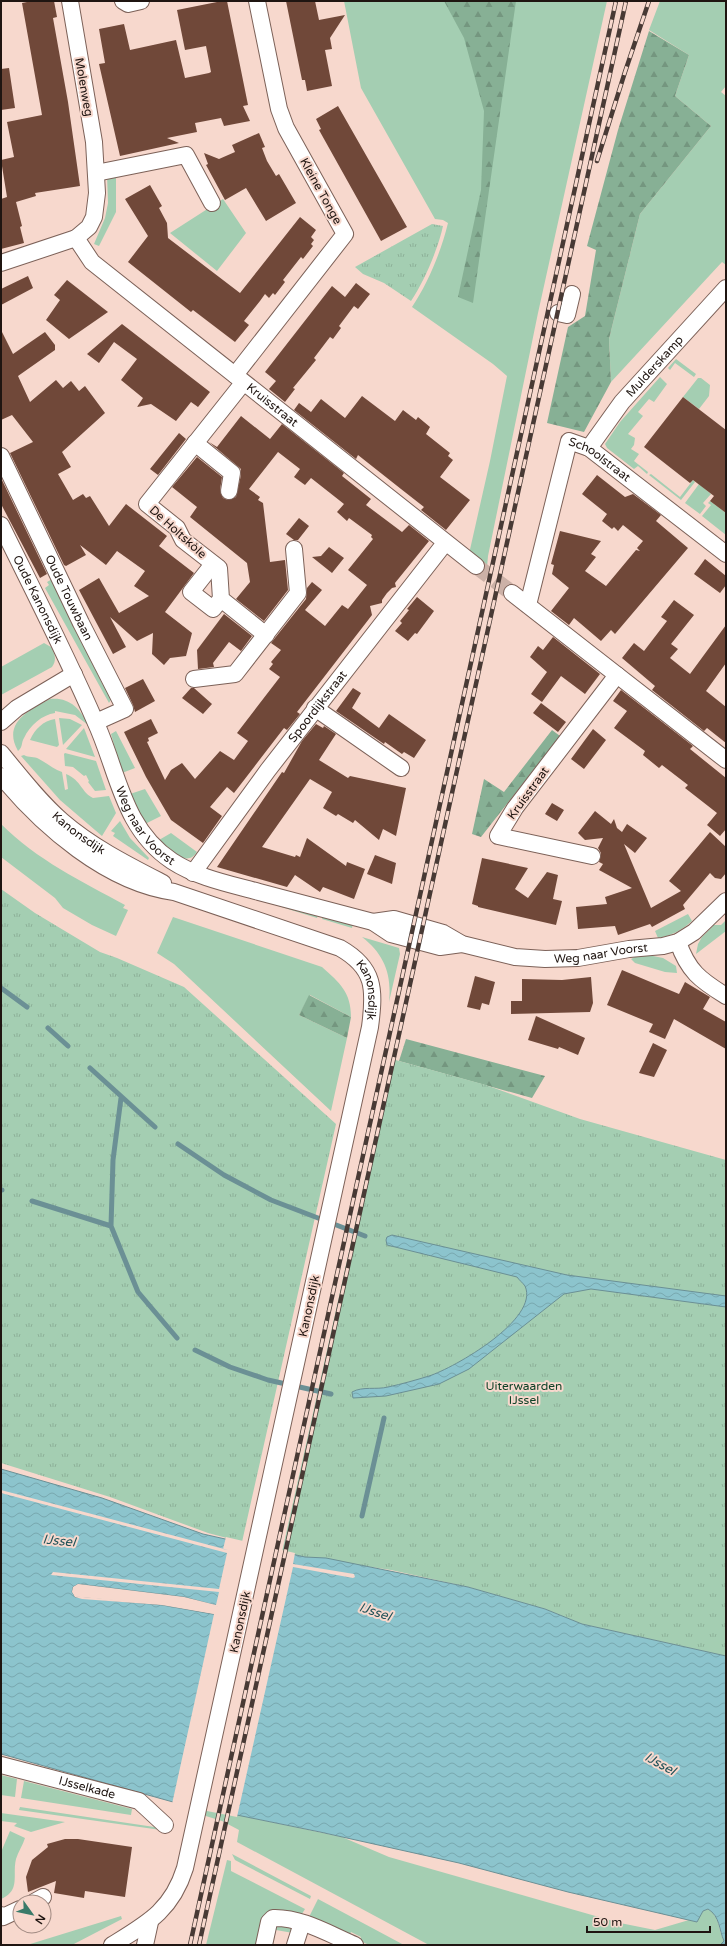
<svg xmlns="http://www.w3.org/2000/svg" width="727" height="1946" font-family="'Varela Round',sans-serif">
<defs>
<pattern id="forest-firs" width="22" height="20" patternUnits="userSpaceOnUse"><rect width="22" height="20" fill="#87b095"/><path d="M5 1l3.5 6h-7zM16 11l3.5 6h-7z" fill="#74967f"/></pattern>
<pattern id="park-tufts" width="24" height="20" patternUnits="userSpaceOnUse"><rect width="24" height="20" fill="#a4ceb2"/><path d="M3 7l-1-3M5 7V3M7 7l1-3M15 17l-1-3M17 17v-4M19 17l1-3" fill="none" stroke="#8db098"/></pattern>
<pattern id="water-waves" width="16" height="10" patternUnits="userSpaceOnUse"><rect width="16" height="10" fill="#8cc4cd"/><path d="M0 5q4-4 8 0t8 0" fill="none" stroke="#78a8af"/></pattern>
</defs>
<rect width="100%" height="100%" fill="#f7d8cd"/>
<path fill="#a4ceb2" d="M344,1H607L538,313L488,556L487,567L469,554L490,461L507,376L493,364L412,307C428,283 441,252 448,223L443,220L435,219L361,88Z
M660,1H726V86L721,92L726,96V265L722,262L611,382L609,339L640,214L711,126L675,96L689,55L649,30Z
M116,174V212L99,246L94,244L105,218L108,203L107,175Z
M223,199L246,233L217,271L170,233Z
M676,359L696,374L694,377L675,363L670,370L668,368Z
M660,377L667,384L654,402L649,399L638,412L643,416L628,434L635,438L634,445L631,449L639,454L634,461L648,472L647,474L638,466L634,469L607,448L605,444L620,422Z
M698,378H701L710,385L709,396L699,409L683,397Z
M651,474L680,497L693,480L695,482L681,500L649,475Z
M699,484L711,494L703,503L706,506L700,514L685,503Z
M710,501L726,513V535L702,516L711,505L708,503Z
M56,577L71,610L70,620L103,685L109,688L112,698L109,703L45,588L49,585L47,582Z
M44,643L51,647C55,654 57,660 52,667L1,695V667Z
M50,699C69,697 80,708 88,725L75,715L55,711V713C42,715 30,725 24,738C21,743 23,747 18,751C2,723 29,710 50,699Z
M59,718L70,719L82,725L63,745Z
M55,719L59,745L57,747L30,740C35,729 43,721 55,719Z
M84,728L95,757L66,749Z
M116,731L135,768L122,773L111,734Z
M65,753L96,761L106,790L95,791L88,782L89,781L86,775L84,776L73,767L65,766L64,754Z
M24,755C29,758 34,756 39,759C47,763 53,769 62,772L65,790L68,789L66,774C82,781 81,792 93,798L109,796L116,813L102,836L60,800L21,756Z
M145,789L161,816L145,824L130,794Z
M120,821L130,838L149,858L148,860L113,836L115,833L111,831Z
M1,824C37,860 81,881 125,905L123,908L128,910L116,936L92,925L63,908L55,898L1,857Z
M171,833L197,852C186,869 169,848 159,840Z
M275,903L318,915L317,918L275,905Z
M688,914L692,921C682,930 671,936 658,938L655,931Z
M323,916L353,924L352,928L322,919Z
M173,917L322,967C340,983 351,992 351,1017L310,995L299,1015L347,1038L331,1111L174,964L157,953Z
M726,920V931L696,954L698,944L702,937L713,926L712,925H721Z
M362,937L399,948L400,954L389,1002C392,974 384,954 362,937Z
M648,955L663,958L676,966L677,973L665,972L635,963L631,959L637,956Z
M1,1775L17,1779L15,1797L1,1795Z
M24,1781L132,1809L131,1815L21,1798Z
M198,1805L242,1816L342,1837L389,1857L620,1923L655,1930L689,1920L697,1922L703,1911L708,1909C720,1916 718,1930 724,1941L720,1945H429L237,1842L239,1830L222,1821L196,1813Z
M20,1807L161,1828V1830L19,1810Z
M1,1813L65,1822L31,1832L14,1826L17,1823L1,1821Z
M10,1831L25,1838C23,1845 18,1852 16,1859C12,1876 21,1890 1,1899V1852Z
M232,1854L311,1896L310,1899L235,1860Z
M227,1860L231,1861V1871L305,1909L300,1917L283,1910H277L258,1945H206Z
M318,1899L404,1945H370L359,1941L361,1937L351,1932L349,1936L308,1919Z
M121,1916L122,1919L72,1945H27Z
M279,1924L294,1930L293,1933L276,1930L273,1945H269L272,1928Z"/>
<path fill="url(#forest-firs)" d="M444,1H516L473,303L458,297L481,190L484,111L464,38Z
M649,31L689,55L675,96L711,126L640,214L609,339L611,382L584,432L547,423L568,327L585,316L596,250L587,246L618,130Z
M552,730L560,736L481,837L472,834L484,779L504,792Z
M309,995L351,1017L347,1038L299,1015Z
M406,1039L545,1076L532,1098L399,1061Z"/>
<path fill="url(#park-tufts)" d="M432,224L443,226C438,249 424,282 411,301L384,283L363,274L355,267Z
M1,889L35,913L100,952L117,958L184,987L336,1124L242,1542L208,1533L110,1497L1,1463Z
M392,1059L486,1085L580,1119L726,1160V1656L582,1624L545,1609L468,1587L391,1570L305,1557L282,1552Z"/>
<path fill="url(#water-waves)" stroke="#6b9095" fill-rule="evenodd" d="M392,1235L567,1275L726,1296V1307L591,1289L564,1294L469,1369L439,1384L386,1396L353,1398L352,1392C363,1386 376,1390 388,1387C402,1384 416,1380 429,1376C454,1368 540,1319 525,1286C523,1283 519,1280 517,1277L387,1245L386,1240L387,1237Z
M1,1469L102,1498L203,1534L305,1557L326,1558L468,1587L545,1609L582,1624L726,1656V1945H720L724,1941C719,1930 720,1916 708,1909L703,1911L697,1922L568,1892L459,1863L320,1832L173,1802L1,1754ZM78,1584L184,1597L222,1607V1612L218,1615L162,1605L75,1597L72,1592L73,1587Z"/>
<path fill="#f7d8cd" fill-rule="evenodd" d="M1,1490L228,1550L223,1549L226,1537L295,1553L293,1564L354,1574L355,1577L353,1578L293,1567L237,1817L172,1804L214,1614L162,1605L82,1599L75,1597L72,1592L73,1587L78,1584L184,1597L216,1605L219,1592L51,1575L53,1572L219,1589L227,1553L1,1493ZM78,1586L183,1599L218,1607L220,1611L217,1613L162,1603L83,1597L76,1596L74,1592L75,1588Z"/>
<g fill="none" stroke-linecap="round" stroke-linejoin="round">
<path stroke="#6b9095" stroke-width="5" d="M1,988L27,1007
M48,1028L68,1046
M90,1068L155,1127
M121,1098L113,1160L111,1226L138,1292L177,1338
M178,1144L224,1175L271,1200L365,1236
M1,1190H2
M32,1201L111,1226
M195,1350L230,1367L268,1380L331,1394
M362,1516L384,1418"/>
</g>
<path fill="#704839" d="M32,1H54L57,17L53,18L68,102L80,186L35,193L36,196L16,202L22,226L20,227L24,243L1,249V199L7,197L1,160L14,157L7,122L42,115L22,3Z
M222,1H227L248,105L243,106L250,121L224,126L221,118L195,123L197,132L167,138L179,143L120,156L99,64L105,63L99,29L124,24L130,50L176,40L185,78L209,73L211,72L206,46L185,50L177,10Z
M286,1H315L319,20L345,15L330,38L332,49L325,50L332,86L307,91L305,80H302Z
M9,68L15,108L1,110V69Z
M338,106L407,227L381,241L319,130L321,129L316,119Z
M259,133L265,147L262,148L267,161L276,176L279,174L296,203L266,221L246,188L225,200L206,165L208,164L204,153L219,159L235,152L232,145Z
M150,185L162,206L159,208L167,223L168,238L240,293L300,217L316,230L311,237L314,240L311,244L313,246L303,259L301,257L283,280L285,282L275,295L273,293L269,298L265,294L260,301L244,321L249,325L235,342L193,310L191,312L128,262L148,236L125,199Z
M28,276L33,288L1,305V289Z
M67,280L108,312L69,339L46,320L60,300L54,295Z
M356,283L370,294L358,309L354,306L339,326L341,328L333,339L330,337L314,358L316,360L293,388L295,389L285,402L269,389L276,381L265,372L332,286L345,297Z
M122,324L210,392L198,407L191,402L176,421L151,404L137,407L143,398L121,380L137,359L114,342L99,363L87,354Z
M1,330L13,354L45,332L55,345V350L18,376L30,402L56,380L63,388L71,381L79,391L85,386L105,413L62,452L71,467L58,474L73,500L83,494L86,498L90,496L109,526L126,504L167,536L159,546L194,573L165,612L192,633L186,656L170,658L164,665L152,654L153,633L137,641L110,617L126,647L113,654L79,590L99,578L119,613L149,596L134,586L145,571L117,551L106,565L80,545L86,555L66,566L64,565L10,453L33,442L12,415L1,420Z
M362,396L395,421L403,410L416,420L418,417L430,427L426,434L450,453L448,456L453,460L440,477L470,500L446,530L421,510L424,507L401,489L358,455L356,459L294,410L299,403L311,412L321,399L345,418Z
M683,397L726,430V513L710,501L714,496L693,480L690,483L644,447Z
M241,416L270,439L282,424L344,473L342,476L371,499L366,505L402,532L409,525L429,541L395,583L396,587L392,588L387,593L382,600V603L370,606L372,615L297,712L300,714L287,730L284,728L234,793L227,787L210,807L222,816L203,843L171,820L146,777L124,732L151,719L158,733L148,738L149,741L147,742L165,780L171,770L182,763L195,779L220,751L234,760L248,741L237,733L280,677L269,669L273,664L271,662L281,650L271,643L306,599L307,588L312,582L322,590L305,610L325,626L342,605L348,609L367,585L348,570L373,539L371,537L372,535L349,518L347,521L337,512L344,504L311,478L305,485L294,477L300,469L278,452L249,489L260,497L258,500L263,503L270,562L285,560L288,590L264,621L236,599L250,582L247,563L190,517L197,507L172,487L197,457L222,477L220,490L223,498L228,500L236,497L241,475V469L209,442L217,447Z
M179,433L186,439L158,475L150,469Z
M597,475L625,497L633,494L661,515L656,521L688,548L615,634L611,630L601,641L574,618L569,625L551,611L569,588L552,574L554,565L551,564L560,531L601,541L591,554L596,557L585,571L606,586L636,550L640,551L637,548L643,541L623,525L618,531L614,527L612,529L602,521L607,514L582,494Z
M1,478L47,574L40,578L1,504Z
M299,518L309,526L298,540H294L286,534Z
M329,547L344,558L332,573L312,557L321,556Z
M705,559L726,576V585L720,593L694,574Z
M417,597L434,611L417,634L415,633L408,641L395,631L402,623L400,621L409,610L407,609Z
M674,600L694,615L671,644L678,649L670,658L690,674L726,625V663L706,691L726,707V743L707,728L704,731L652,690L655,686L622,658L634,643L644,651L667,621L661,617Z
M224,614L252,636L241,651L229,642L213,663L214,667L198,669L197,650Z
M553,637L600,674L585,694L561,676L542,702L531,694L547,672L530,657L538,646L543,650Z
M143,679L155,701L135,712L133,705L125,688Z
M191,688H194L212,704L203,714L182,698Z
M353,688L361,693L352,708L379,728L389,714L426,740L414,758L404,752L402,754L385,742L384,744L336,711Z
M621,690L693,746L690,749L726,778V829L720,836L707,825L717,813L685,788L688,785L662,765L659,768L643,755L645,751L614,728L627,711L613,701Z
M541,703L566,722L558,732L533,713Z
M316,724L323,728L324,726L336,734L319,760L348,778L350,776L406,788L396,836L383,829L379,840L355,820L353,823L338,814L336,816L323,808L332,792L310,779L262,847L295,857L296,855L300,857L307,838L346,866L347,862L365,869L354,899L323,887L320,892L295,875L287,887L217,867L282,772L284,773L302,741Z
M593,729L606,740L584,769L571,759Z
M552,803L564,810L557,821L545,814Z
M595,811L611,824L614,819L617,828L622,832L627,824L647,838L635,853L624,844L651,908L681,891L669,881L710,832L726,847V873L721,879L715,878L710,873L683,905L685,909L652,927L650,924L618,935L615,926L578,929L576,907L607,904L605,897L632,888L599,870L603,864L599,862L601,853L598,848L603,838L585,840L578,833Z
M375,855L396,863L392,884L367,874Z
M482,858L528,868L515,889L528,898L547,872L558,875L553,899L562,901L556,925L478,907V906L472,904Z
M622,970L679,994L685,982L710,997L703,1009L726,1022V1049L674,1019L665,1039L649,1032L653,1024L607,1005Z
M475,976L495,982L489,1005L482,1003L480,1010L467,1007Z
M591,977L593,1003L590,1012L511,1014V1001H522V979L562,980Z
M536,1016L585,1038L578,1055L559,1047L558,1049L528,1040Z
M653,1043L667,1050L654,1077L639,1073Z
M65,1839H78L132,1847L125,1897L85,1891L84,1898L54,1893L56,1881L28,1892L26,1877L32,1860L48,1847L47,1844Z"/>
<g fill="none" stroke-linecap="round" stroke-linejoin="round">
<path stroke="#ccb1a7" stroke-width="16" stroke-dasharray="16 8" stroke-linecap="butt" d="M476,566L512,593"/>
<g stroke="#7c6158" stroke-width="18">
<g id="minor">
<path d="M123,1L128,4L141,1"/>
<path d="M96,173L186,155L212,203"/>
<path id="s1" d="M76,238L92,262L476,566"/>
<path d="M1,263L76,238L89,227L94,217L97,193L94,142L70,1"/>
<path d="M558,313L567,315L572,294"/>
<path d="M235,375L345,234L286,128L279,109L257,1"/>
<path d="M243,383L147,504L177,528L183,540L219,568L221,599L266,635"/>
<path d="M195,443L232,473L229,491"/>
<path id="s2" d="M589,448L622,402L726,288"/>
<path id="s3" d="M1,456L81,623L125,709L96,722"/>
<path id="s4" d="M1,525C33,590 66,654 95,721C118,770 122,828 172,861C198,878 230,884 259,892C297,902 335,912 373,922L391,934L440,947L462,944"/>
<path d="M213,564L191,592L213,609L221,599"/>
<path d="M512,593L617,675L515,808L498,836L592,856"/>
<path id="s5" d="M528,605L569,441L589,448L726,554"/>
<path d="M617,675L726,760"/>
<path d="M194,679L235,674L298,593L294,549"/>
<path d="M315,708L401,768"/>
<path d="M1,722L17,708L74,674"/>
<path id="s6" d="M1,753C20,776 39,801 62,821C92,847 128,865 163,883"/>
<path id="s7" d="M1,776C42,826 107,883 174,892L340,948C375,968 375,989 370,1027L185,1868C172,1910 148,1923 112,1945"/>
<path id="s8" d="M193,873L268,770L445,543"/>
<path id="s9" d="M373,922L394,919L443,933L462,944L515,957L545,959L578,958L629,949L663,946L678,942L694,932L726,901"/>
<path d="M678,942C688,971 700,980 726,996"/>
<path id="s10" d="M1,1765L139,1801L165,1825"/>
<path d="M34,1902L43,1897"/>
<path d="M1,1915L3,1917L20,1909"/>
<path d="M145,1945L150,1922"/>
<path d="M264,1945L269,1922L273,1918C301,1917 329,1934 355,1945"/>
<path d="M295,1945L302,1923"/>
</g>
</g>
<use href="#minor" stroke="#fff" stroke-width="16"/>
<g stroke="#483a35" stroke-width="4.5">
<path id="rail" d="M597,161L625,72L649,1
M190,1945L616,1
M199,1945L626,1"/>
</g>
<use href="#rail" stroke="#f7d8cd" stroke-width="3" stroke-dasharray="9" stroke-linecap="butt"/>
</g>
<g text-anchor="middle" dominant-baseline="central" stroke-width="4" stroke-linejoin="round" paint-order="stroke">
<g font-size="12" fill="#1f1511" stroke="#f7d8cd">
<text transform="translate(84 87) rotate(80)">Molenweg</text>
<text transform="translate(321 191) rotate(61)">Kleine Tonge</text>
<text stroke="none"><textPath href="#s2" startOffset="105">Mulderskamp</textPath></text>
<text stroke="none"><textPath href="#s1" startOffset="259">Kruisstraat</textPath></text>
<text stroke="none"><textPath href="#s5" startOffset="205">Schoolstraat</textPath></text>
<text transform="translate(178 532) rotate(42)">De Holtskòle</text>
<text stroke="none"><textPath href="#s3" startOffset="157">Oude Touwbaan</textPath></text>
<text stroke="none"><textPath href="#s4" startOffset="83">Oude Kanonsdijk</textPath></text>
<text stroke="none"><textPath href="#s8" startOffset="208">Spoordijkstraat</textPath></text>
<text transform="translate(528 793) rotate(-54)">Kruisstraat</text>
<text stroke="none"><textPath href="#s4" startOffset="335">Weg naar Voorst</textPath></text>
<text stroke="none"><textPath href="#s6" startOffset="112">Kanonsdijk</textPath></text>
<text stroke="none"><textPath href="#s9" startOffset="235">Weg naar Voorst</textPath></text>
<text stroke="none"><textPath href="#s7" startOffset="442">Kanonsdijk</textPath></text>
<text transform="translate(309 1306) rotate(-78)">Kanonsdijk</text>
<text transform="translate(240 1622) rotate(-78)">Kanonsdijk</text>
<text stroke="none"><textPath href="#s10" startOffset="89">IJsselkade</textPath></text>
</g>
<g font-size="12" fill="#0f4227" stroke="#f7d8cd">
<text x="524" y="1386">Uiterwaarden<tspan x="524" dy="14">IJssel</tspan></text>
</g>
<g font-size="13" font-style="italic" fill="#215359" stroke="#f7d8cd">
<text transform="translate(59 1541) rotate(6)">IJssel</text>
<text transform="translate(375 1612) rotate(18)">IJssel</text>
<text transform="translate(660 1764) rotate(29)">IJssel</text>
</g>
</g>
<rect width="727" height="1946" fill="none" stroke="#1f1511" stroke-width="4"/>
<g transform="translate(32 1914) rotate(123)"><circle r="19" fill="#f7d8cd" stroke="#a18a82"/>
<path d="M0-3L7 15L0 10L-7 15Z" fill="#397a69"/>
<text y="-6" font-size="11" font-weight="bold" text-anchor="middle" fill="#1f1511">N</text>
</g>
<path d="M587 1926v6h123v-6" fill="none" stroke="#1f1511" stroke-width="2"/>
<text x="593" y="1926" font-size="12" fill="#1f1511" stroke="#f7d8cd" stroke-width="3" paint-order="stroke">50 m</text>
</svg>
